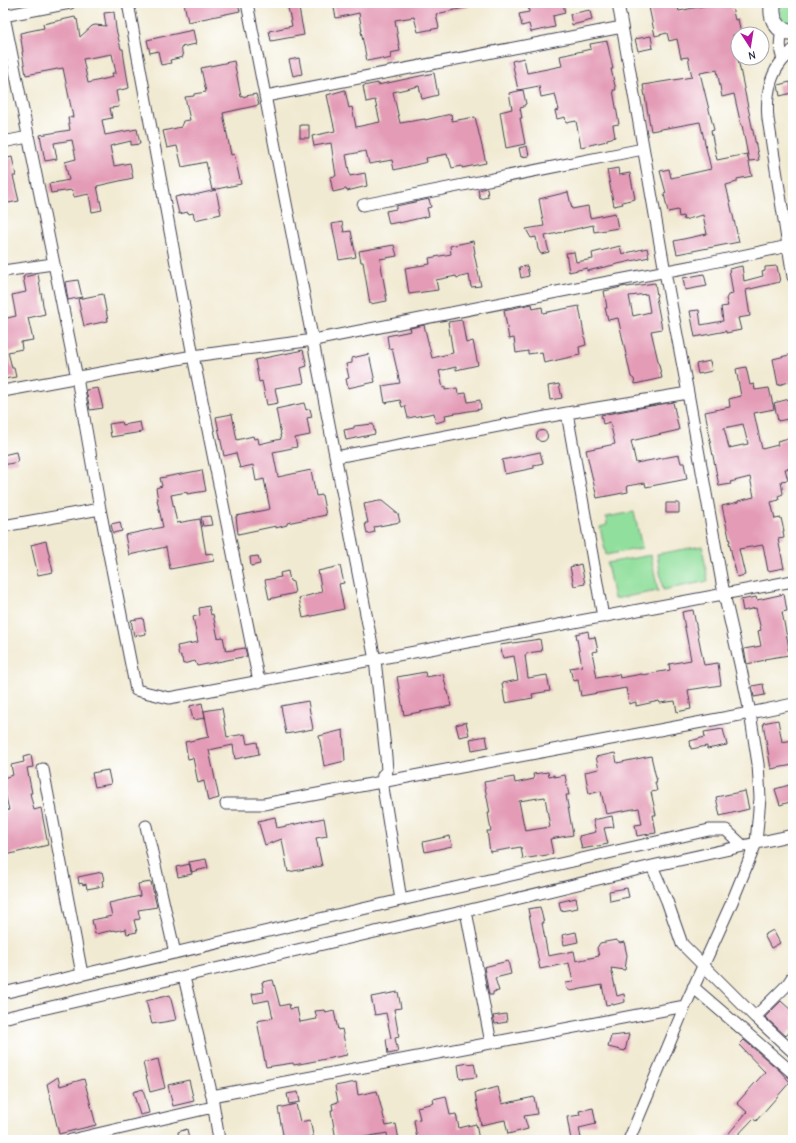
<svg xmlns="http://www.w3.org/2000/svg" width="796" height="1143" font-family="'Comic Neue',sans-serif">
<rect width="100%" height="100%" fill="#fff"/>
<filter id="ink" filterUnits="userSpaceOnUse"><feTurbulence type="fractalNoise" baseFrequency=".025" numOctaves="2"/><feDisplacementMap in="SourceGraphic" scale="8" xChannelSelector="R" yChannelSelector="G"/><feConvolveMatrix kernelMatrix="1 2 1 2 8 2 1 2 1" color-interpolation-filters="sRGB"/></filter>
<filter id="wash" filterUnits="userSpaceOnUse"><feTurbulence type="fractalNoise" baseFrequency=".012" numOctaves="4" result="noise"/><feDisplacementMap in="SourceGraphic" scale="16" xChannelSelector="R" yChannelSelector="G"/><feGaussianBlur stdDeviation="0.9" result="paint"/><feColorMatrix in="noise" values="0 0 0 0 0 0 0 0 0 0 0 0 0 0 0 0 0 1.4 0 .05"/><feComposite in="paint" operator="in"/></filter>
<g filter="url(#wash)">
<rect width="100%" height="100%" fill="#f1ead2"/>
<path fill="#91df9c" stroke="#5a806c" d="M781,3H793V27C782,24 777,14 781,3Z
M634,512L642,548L606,555L600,527L607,525L606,517Z
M702,546L708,581L663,590L657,554Z
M651,555L658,591L614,599L607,563Z"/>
<g id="blocks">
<path fill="#e49bb6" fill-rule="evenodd" d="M184,3H238L240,11L188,22Z
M287,3H298L304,35L271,41L269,31L292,26Z
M333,3H469V7L436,14L439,28L418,32L414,17L395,20L400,51L390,53L391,58L383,60L382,58L367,61L361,31H362L359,13L336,18Z
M528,3H563L565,13L553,16L555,27L531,32L529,24L522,26L519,14L529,12Z
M670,3H677L679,11L717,3H731L735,20L738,19L741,33L733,35L734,40L759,160L749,161L742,125H741L734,94L722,97L717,70L700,73L714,130L711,131L717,160L747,154L752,176L737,179V182L726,185L739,242L677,254L674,241L707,234L703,215L684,220L683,216L679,217L678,210L668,212L664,194L666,193L660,171L669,169L671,178L711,169L700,122L651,131L643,85L692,77L688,57L681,58L677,39L669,41L667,33L655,36L649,7Z
M590,10L592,20L572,25L570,14Z
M114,12L116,29L121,49H123L124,58L129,88L116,91L119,107L110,108L112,118L102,120L105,135L137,129L140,144L131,145V141L110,146L114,166L130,163L133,178L97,186L102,210L92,212L89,194L74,197L72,190L51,193L49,184L69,180L65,162L76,159L72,140L54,143L57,159L45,161L40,135L70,130L68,118L73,117L63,68L26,75L22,52H23L20,33L44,28L43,24L75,17L76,20L77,19L80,37L92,26L95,25L106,26L104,13ZM112,54L116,73H112L113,77L88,83L83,59Z
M193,30L196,44L181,47L183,57L170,60L171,63L161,65L158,51L150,53L147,40Z
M651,36L653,48L638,51L635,39Z
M607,41L613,69H611L616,90H613L619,124L613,125L615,137L607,139V141L581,147L576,121L566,123L565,117L557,119L555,111L559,110L555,94L541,97L539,86L518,90L512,61L524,58L527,73L562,66L560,56L591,49L590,44Z
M299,58L302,74L293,76L289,60Z
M234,61L241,97L256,94L259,105L223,113L231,155L234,154L241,184L212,190L206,162L182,167L177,146L167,148L163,131L181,127L183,121L190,120L185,97L194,96V94L206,92L201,68Z
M434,73L438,95L422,99L419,86L393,92L400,123L425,119V120L451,114L452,121L475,117L486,163L462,168V166L452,168L449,158H448L447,154L426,158L427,162L394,170L392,160L369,164L366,151L346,155L350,176L365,173L367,186L347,191L346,189L333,192L330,177L336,176L331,143L314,146L312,136L335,131L327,95L345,90L349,108L352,107L356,127L380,122L375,100L366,102L363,86L378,83V85Z
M790,82L792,93L780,96L778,85Z
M523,90L526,104L524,105V107L520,108L522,118H520L525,144L506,148L500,112L512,109L509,93Z
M300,125H309V138H300Z
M527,146L529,156L521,157L519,148Z
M12,157L16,176H13L19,201L3,204V159Z
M618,168L619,175L630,173L635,199L622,202L623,204L614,206L607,170Z
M487,188L488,197L480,199L478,190Z
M216,190L221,214L195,220L193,213L189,214L188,212L179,214L175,197L184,195V196L190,195V196Z
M568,192L572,209L588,206L590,218L615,213L618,228L594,232L593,225L545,236L549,252L541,254L538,249L536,237L531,238L526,229L544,226L539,199Z
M429,199L431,207L427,208L429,216L399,223V222L389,224L386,211L396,209V206Z
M342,222L344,232L351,231L356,257L339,260L332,224Z
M473,241L475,253H474L481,286L471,287L469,275L457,278L456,276L436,280L438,290L409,294L405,268L430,264L429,258L451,254L450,246Z
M394,245L397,256L380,259L387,301L370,304L363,262H361L359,251Z
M620,246L622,254L647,248L649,257L587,271V268L569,272L566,253L574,252L576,262L593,259L592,253Z
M527,266L529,276L521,278L519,267Z
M742,266L744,281L763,276L762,272L765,271V267L777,266L780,282L746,290L750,316L738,318L741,330L726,333V331L695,337L690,311L699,310L701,325L723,321L721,307L728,306L726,299L728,295L733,294L729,269Z
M38,274L43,305L45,314L28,318L33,340L21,342L22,349L8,352L12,368H14L16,377L4,379L3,374V319L16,316L12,295L26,292L23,277Z
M704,274L707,286L685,290L683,278Z
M78,280L82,297L68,300L65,282Z
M655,283L657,296L656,297L662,329L651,331L662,378L635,384L634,379L631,377L618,318L608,320L605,308H607L604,291L626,286L627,287ZM647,294L650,312L633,316L629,296Z
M103,294L108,321L84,326L78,299Z
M532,304L533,309L542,307L543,313L579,306L586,345L579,347L580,355L544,363L542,352L528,354V351L516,353L514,338L509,339L504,310Z
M462,320L466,343L473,341L478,365L456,370V367L439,371L443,388L445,387V390L457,388L458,394L466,393L468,402L480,400L481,409L445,415L446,420L436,423L434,413L408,418L405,406L402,407L400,400L385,403L382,386L400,383L392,348L389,349L387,336L411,331L410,328L424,325L432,358L453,353L448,322Z
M303,350L307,366L301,368L304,383L275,388L278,403L267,405L262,381L259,382L255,360Z
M369,354L375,382L348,388L346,379L349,378L346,364L352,363V358Z
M793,354V381L778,385L773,359Z
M710,361L712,371L698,374L696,364Z
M746,367L750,385L754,384L755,390L769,388L774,409L754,413L762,449L778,445L777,441L793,437V468L785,469L788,480L781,481L783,494L778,496L779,500L771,502L775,519L781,518L784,531H783L784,538L778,539L784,568L768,571L763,545L739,549L745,575L737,577L729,542H730L722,506L738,502V501L754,497L750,477L730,482L731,484L719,486L708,431H709L705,412L730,407L729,399L741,396L736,369ZM743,424L748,444L729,448L724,428Z
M559,384L562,398L550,400L548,386Z
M98,388L103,408L90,410L86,390Z
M793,398V418L778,421L774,403Z
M673,402L679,430L631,441L636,463L679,455L681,463H684L687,479L646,487L645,483L627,486L628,492L597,498L586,450L615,444L610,422L603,424L601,415Z
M304,403L306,410L310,409L312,417L307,418L310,435L295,438L297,447L273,452L278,477L311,470L316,496L322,495L326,515L287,523V525L276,528V526L238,534L236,516L270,509L264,479L256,481L253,465L240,468L236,453L224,456L216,417L232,414L237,440L253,436L254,439L258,438L259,444L281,439L280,435H281L276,409Z
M122,422L123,425L140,422L142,432L111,437L109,424Z
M373,424L375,434L346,440L344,430L354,428V426Z
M536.5 436a5.5 5.5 0 1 1 11 0a5.5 5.5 0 1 1-11 0Z
M16,452L18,462L3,465V455Z
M540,452L543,463L534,465V468L505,474L502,460Z
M202,470L206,491L187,494V492L171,495L177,523L200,519L206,554L213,553L214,561L170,569L166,547L129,555L125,535L163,527L157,500H158L156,488L162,486L160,478Z
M379,501H382L398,514L400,522L374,527L375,532L367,534L365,523H368L364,504Z
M666,503H679V513H666Z
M210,516L212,525L203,526L201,517Z
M120,522L122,531L113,533L111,524Z
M46,541L53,572L38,575L31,545Z
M258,556L260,564L251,566L250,557Z
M581,564L585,584L574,586L570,567Z
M340,566L344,583L339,584L344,609L303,618L299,598L322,592L318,571Z
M288,571L290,581L293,582L295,593L269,599L265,580L281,577L280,573Z
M784,594L787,611L782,612L789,648H788L789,655L764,659L765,660L747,664L744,649L761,646L758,631L761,630L756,608L743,611L741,600L756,597L757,600Z
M209,606L211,615L213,614L218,638L223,637L226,651L245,648L247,656L197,666L195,661L183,664L182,658H181V655L179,656L177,646L198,642L193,617L200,615L199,608Z
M693,610L704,665L718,663L721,685L688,690L691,709L677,712L675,701L660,703L659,701L636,706V702L629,704L626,688L581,696L578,680L573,681L570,668L582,666L576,634L588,631L589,638L595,637L598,651L592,652L597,678L619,674L620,678L642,674L643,675L670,670L669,664L691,660L682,612Z
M143,618L146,634L134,636L131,620Z
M540,639L542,651L527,653V654L525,655L528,678L547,675L550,691L532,694L533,698L505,703L502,683L518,680L514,656L503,658L500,645Z
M425,672L426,677L443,674L447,691H448L451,706L404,715L397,677Z
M763,684L765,695L754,697L752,686Z
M308,701L313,729L286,734L281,706Z
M202,703L205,718L193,720L190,706Z
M222,708L227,737L245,734L247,744L257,742L259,754L235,759L233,745L209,750L219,798L208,801L204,781L198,783L193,758L188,759L185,742L209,737L204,711Z
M778,720L782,742L793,740V765L771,769L763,723Z
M466,722L469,735L459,737L456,725Z
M723,729L727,745L707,749V746L691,749L690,741L705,737L704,732Z
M343,730L345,761L324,766L319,736Z
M486,736L488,747L472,750L470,739Z
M615,753L617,763L651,756L657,782H655L657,791L651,792L656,815H653L656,833L637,836L635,825L642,824L639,808L606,814L601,791L589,794L585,772L599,769L596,757Z
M31,755L33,767L27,768L32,793H30L34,810L41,808L48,845L6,855L3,842L6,841L3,828V812L9,810L4,788L3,789V778L13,775L11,765L24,762L23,757Z
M108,770L111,784L95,787L92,773Z
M548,772L549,776L554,775V777L565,775L569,795H566L573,835L550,839L553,854L523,859L521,847L490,852L487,831H491L488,813H490L484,782L514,777L515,783L534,779L533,774ZM545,797L550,827L525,831L519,801Z
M793,784V801L780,805L775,789Z
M745,791L749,809L720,816L716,797Z
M612,816L614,827L604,828L608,844L582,849L579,836L596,832L593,820Z
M275,817L277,828L324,818L327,836L316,838L322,866L288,872L282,839L265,845L258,821Z
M450,836L452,846L425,852L423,842Z
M206,859L208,868L191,872L189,862Z
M190,864L192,874L178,877L176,867Z
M102,872L104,880L102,881L103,886L87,889L86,884L83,885L82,883L79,884L78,877Z
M151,882L157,907L138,910L140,919L134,920L137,932L127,934L126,929L116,931L115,930L95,934L92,920L112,916L109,903L140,896L138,884Z
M627,888L629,897L610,901L609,891Z
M576,898L578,908L561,911L559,902Z
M540,907L544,923H542L548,956L574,951L576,961L599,956L597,948L600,943L616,940L620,943L624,942L627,955L625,970L611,968L617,996L624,994L625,1002L613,1005V1004L606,1005L602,985L571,991L567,989L566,983L573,982L569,963L540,969L528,909Z
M773,930L780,943L771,948L764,935Z
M576,932L578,942L564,945L562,935Z
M508,961L511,974L495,978L499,991L493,992V995H489L484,967Z
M273,980L280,1006L289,1004L290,1009L297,1008L300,1022L317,1019L315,1011L325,1010L326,1013L334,1011L338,1030L342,1029L347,1055L294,1065L293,1063L266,1067L257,1021L273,1018L269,1000L254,1003L252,994L264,992L262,982Z
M398,992L401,1008L394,1009L399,1037L395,1038L398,1052L388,1054L386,1039L391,1038L386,1013L375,1015L371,997Z
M170,995L176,1020L152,1024L146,1001Z
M781,1001L793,1012V1028L786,1036L765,1017Z
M506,1014L507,1022L495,1024L493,1016Z
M629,1034L625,1051L608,1047L611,1036Z
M744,1040L779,1070L790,1082L756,1121L753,1119L733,1140H723L747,1112L737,1103L765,1072L739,1045Z
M158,1059L165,1088L150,1092L143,1063Z
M468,1063V1064L474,1063L477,1077L460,1079L458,1065Z
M58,1077L60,1086L84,1079L96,1125L59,1134L47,1084Z
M189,1080L194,1101L173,1106L168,1085Z
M356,1082L358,1095L377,1091L386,1126L396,1124L399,1140H388L387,1133L365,1137V1140H336L331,1110H333L332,1104L338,1102L335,1086Z
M498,1087L502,1104L534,1097L537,1114L524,1116L528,1129L508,1134L505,1120L481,1125L475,1093Z
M143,1089L149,1113L140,1115L133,1092Z
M298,1092L300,1102L289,1104L287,1094Z
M446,1096L450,1115L456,1114L459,1128L476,1124L479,1140H417L414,1120L420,1119L417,1107L434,1103L433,1099Z
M296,1104L300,1122L310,1120L314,1140H284L278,1108Z
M593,1108L596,1124L579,1128L581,1138L571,1140L567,1117L580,1115L579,1111Z
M187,1129L189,1140H179L178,1132Z"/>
</g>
</g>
<g filter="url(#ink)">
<use href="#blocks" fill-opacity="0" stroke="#414052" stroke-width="1"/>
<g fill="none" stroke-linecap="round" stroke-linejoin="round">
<g stroke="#414052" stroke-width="13">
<path id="minor" d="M128,3L193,356L259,682
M247,3L375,660L386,757L387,771L383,775L382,781L401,900
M618,3L665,272L688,393L724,594L740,664L750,713L758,764L760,798L756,843L732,902L685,1006L629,1140
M3,11L77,378L100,509L136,690L169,698L793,581
M3,16L70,3
M782,30C780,41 779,49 783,60
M793,50C789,55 785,57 782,61C768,78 766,98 768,119L793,277
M266,96L622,27
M3,142L28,137
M363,205L643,149
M3,271L53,264
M3,391L193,356L314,340L577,288L699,265L793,245
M567,413L603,617
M336,457L567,413L688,393
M3,526L100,509
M43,769L82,974
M226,804H264L750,713L793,704
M146,826L175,953
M652,866L667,901L682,944L755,1017L793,1052
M466,911L491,1043
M184,977L212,1096L219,1140
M693,987L793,1073
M3,993L401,900L709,830H726L743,846
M755,1017L787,985L793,976
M3,1018L466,911L652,866L793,835
M212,1096L685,1006
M71,1140L213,1107"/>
</g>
<g stroke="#414052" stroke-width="18">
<path id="secondary" d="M773,3C770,18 777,32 793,33"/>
</g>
<use href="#minor" stroke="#fff" stroke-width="11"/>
<use href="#secondary" stroke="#fff" stroke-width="16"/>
</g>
</g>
<rect width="796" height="1143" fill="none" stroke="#fff" stroke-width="16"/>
<g transform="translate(750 46) rotate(168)"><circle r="19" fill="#ffffff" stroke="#a7a7b1"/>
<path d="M0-3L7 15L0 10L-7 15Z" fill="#b5179e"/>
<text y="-6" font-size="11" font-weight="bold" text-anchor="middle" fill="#22223b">N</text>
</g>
</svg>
